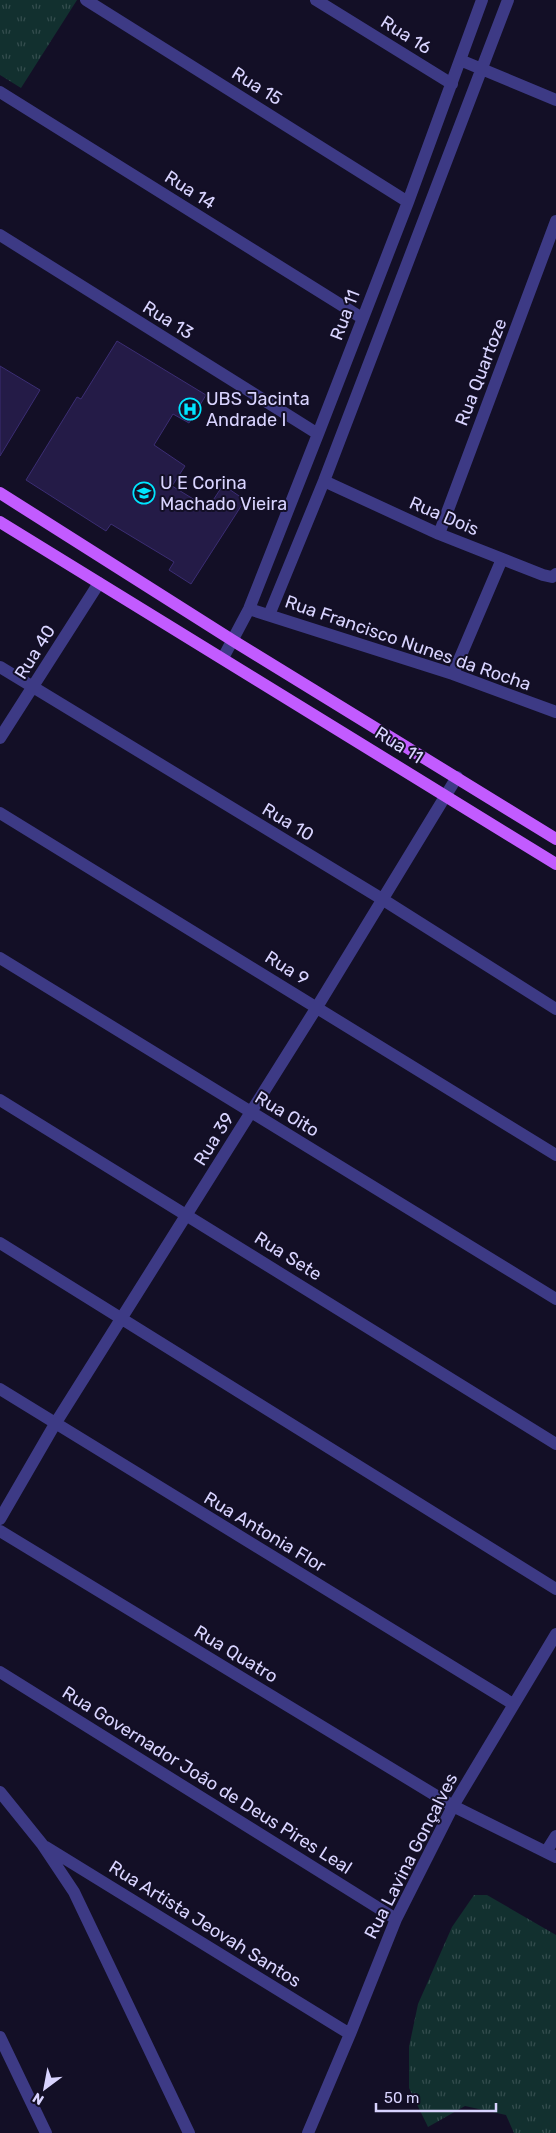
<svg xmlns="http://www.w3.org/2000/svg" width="556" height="2133" font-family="Rubik,sans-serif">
<defs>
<pattern id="grass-tufts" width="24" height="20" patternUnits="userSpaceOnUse" patternTransform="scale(1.25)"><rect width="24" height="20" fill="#12302f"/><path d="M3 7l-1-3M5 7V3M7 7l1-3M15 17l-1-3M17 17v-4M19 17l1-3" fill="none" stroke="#344d4e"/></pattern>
</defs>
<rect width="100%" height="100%" fill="#130f26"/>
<path fill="url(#grass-tufts)" d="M0,0H77L21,88L0,75Z
M474,1895H487L556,1935V2133H514L506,2115L465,2106L428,2127L409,2088V2047L418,2004L452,1927Z"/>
<path fill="#241b47" stroke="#3b2d73" d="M117,341L206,395L189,423L173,414L154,445L185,466L172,486L208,508L223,485L245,500L191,584L169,570L174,562L111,524L106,531L26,480L77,397L81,399Z
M0,366L40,390L0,456Z"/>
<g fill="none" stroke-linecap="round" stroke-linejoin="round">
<path stroke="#3d3a85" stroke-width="12" d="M86,0L408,202
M316,0L452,84
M460,60L556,100
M0,92L362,318
M0,235L318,434
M324,481L439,534L543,575L552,577L556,574
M439,534L556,221
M249,609L453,674L556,712
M269,615L324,481L508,0
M223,658L249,609L318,434L408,202L482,0
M0,667L382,899L556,1009
M453,674L502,559
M0,738L99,583
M0,813L556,1155
M0,958L556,1299
M0,1100L556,1444
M0,1243L556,1589
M0,1389L513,1704
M0,1519L55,1424L317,1007L457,777
M0,1531L453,1806L556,1857
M0,1672L396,1919
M0,1792L42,1844L74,1892L189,2133
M46,1847L350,2034
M546,1852L556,1836
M0,2037L46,2133
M308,2133L350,2034L396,1919L453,1806L556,1634"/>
<path stroke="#c25bff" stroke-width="12" d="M0,493L232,640L556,839
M0,522L556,864"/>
</g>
<defs>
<g id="hospital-ring" transform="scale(1.125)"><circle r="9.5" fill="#130f26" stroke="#00e5ff" stroke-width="1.5"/><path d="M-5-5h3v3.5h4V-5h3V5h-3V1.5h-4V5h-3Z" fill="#00e5ff"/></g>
<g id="school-ring" transform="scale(1.125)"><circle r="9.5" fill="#130f26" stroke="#00e5ff" stroke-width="1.5"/><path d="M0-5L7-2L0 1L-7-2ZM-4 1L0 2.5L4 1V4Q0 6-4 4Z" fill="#00e5ff"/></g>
</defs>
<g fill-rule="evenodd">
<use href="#hospital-ring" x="190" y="409"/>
<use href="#school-ring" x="144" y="493"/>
</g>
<g text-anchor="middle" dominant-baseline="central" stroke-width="4" stroke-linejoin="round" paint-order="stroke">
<g font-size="18" fill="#d9d4ff" stroke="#130f26">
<text transform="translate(406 35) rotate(32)">Rua 16</text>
<text transform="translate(257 86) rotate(32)">Rua 15</text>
<text transform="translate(190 190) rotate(32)">Rua 14</text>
<text transform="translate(345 315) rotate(-69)">Rua 11</text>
<text transform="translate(168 320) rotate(32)">Rua 13</text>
<text transform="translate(481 372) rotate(-69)">Rua Quartoze</text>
<text transform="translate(444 516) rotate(23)">Rua Dois</text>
<text transform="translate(408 643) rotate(19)">Rua Francisco Nunes da Rocha</text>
<text transform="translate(35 652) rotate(-58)">Rua 40</text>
<text transform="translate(399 745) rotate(32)">Rua 11</text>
<text transform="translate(288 822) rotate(31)">Rua 10</text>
<text transform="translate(287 968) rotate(32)">Rua 9</text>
<text transform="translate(287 1114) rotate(31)">Rua Oito</text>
<text transform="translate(214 1139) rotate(-58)">Rua 39</text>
<text transform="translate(288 1256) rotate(32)">Rua Sete</text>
<text transform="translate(265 1532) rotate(31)">Rua Antonia Flor</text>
<text transform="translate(236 1654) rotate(31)">Rua Quatro</text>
<text transform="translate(207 1780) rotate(32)">Rua Governador João de Deus Pires Leal</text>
<text transform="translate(411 1856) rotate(-63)">Rua Lavina Gonçalves</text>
<text transform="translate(205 1924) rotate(32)">Rua Artista Jeovah Santos</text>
</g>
<g font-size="18" fill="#d9d4ff" stroke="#130f26" text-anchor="start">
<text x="206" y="399">UBS Jacinta<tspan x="206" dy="21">Andrade I</tspan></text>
<text x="160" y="483">U E Corina<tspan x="160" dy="21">Machado Vieira</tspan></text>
</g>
</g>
<g transform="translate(45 2088) rotate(212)" stroke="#130f26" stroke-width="4" paint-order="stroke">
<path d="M0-4L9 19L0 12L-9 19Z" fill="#d9d4ff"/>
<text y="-8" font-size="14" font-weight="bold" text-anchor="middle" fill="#d9d4ff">N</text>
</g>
<path d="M376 2103v8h120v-8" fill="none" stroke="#d9d4ff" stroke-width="2.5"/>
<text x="384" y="2103" font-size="15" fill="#d9d4ff" stroke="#130f26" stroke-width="4" paint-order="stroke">50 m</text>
</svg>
